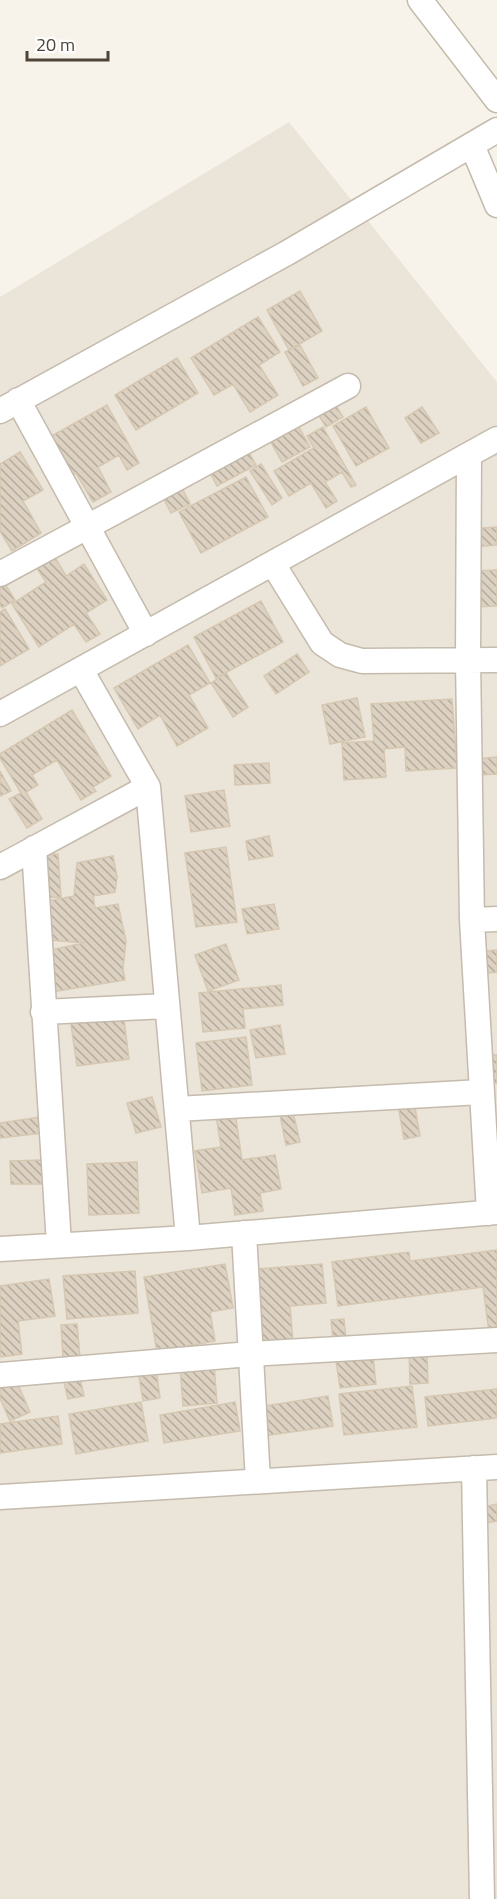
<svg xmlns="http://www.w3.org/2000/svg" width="497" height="1899" font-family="'Titillium Web',sans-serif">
<defs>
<pattern id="building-back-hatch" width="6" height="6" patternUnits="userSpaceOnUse" patternTransform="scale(1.5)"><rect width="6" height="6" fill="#ddd2c2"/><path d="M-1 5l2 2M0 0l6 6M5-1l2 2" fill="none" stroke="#b5ac9e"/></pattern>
</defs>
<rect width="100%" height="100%" fill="#f7f3eb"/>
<path fill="#ebe5d9" d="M289,122L497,382V1899H0V297Z"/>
<path fill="url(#building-back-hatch)" stroke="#d6c7b1" stroke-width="1.5" d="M300,291L322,331L289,350L267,310Z
M258,317L280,352L259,365L278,395L250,412L233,384L214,395L191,358Z
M300,345L318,378L303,386L285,352Z
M177,358L198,393L136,430L115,395Z
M327,391L343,417L326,427L310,401Z
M107,405L139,463L127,470L119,455L98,467L111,492L93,502L76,473L58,483L37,444Z
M366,407L389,448L356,466L333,426Z
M422,407L439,433L421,443L405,418Z
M290,411L310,447L282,462L262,426Z
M323,427L356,485L351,487L342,472L325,482L337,501L326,508L311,483L289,496L274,471L314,448L307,436Z
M243,442L256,465L217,486L205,463Z
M20,452L43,490L23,501L41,533L12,551L0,531V464Z
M261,464L282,498L272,505L250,471Z
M175,474L190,504L171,513L156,484Z
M246,477L268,517L201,553L179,512Z
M497,527V545L473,547L471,529Z
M48,546L66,576L84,564L107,600L86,613L100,634L86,642L74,624L39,647L12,604L46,582L30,558Z
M497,570V606L473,607L472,571Z
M0,576L15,600L2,608L0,605Z
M261,601L283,642L216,678L194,637Z
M5,609L29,649L0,666V612Z
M188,645L210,683L189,695L208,728L177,746L160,715L138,729L114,688Z
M297,654L309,672L276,694L264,676Z
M226,673L248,707L233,717L211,683Z
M357,698L365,737L330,744L322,705Z
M452,699L457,768L406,771L405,747L384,749L386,777L344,780L342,743L374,741L371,704Z
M72,710L111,776L93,787L96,791L81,800L57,760L32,775L38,785L26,792L42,819L27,828L9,799L21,793L0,758V754Z
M497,757V774L479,775L477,759Z
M269,763L270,783L235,785L234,765Z
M0,771L11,791L0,796Z
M224,790L230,826L191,832L185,796Z
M269,836L273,856L249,860L246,841Z
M226,847L237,922L196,927L185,853Z
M58,854L61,897L45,898L41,855Z
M113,856L117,877L115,892L93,896L95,908L118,904L126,941L123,969L125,980L52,992L45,951L84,943L50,940L43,902L74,896L77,863Z
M274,904L279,929L247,934L242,909Z
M226,944L239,980L208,991L195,955Z
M497,950V972L481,974L478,952Z
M281,985L283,1005L243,1009L245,1028L203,1032L199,993Z
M123,1012L129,1059L77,1066L70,1018Z
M280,1025L285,1054L256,1058L250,1030Z
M246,1037L252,1085L202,1091L196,1043Z
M482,1055H497V1083L483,1084Z
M152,1097L161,1127L136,1133L127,1103Z
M414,1102L420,1136L404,1139L398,1105Z
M235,1112L242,1160L275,1155L281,1189L260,1193L263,1211L235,1215L231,1188L202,1193L195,1151L221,1147L216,1115Z
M293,1112L300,1142L286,1145L280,1115Z
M40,1117L42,1133L0,1138V1123Z
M43,1160L44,1184H11L10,1161Z
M137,1162L139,1213L89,1215L87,1164Z
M497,1250V1331L489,1332L483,1287L338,1306L332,1262L409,1252L410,1261Z
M225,1264L233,1308L210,1312L215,1341L157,1352L144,1277Z
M322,1264L326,1303L290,1306L293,1341L263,1344L260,1310L244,1270Z
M135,1271L138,1313L67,1319L63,1276Z
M49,1279L55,1316L18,1321L22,1354L0,1357V1286Z
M344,1319L346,1338L333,1339L331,1320Z
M77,1324L80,1357L63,1358L61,1325Z
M427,1351L428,1383L410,1384L409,1352Z
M373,1356L376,1384L340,1388L336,1361Z
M214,1364L217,1403L183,1406L180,1367Z
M156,1368L160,1398L143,1401L138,1370Z
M13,1373L30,1412L10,1421L0,1398V1379Z
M79,1374L84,1396L68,1399L63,1378Z
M412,1386L417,1427L344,1435L339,1394Z
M497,1389V1418L428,1426L425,1397Z
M328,1396L333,1426L257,1437L253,1408Z
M141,1402L148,1441L76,1454L69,1414Z
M235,1402L240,1431L164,1443L160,1415Z
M58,1416L62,1444L0,1453V1424Z
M497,1504V1521L486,1523L483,1507Z"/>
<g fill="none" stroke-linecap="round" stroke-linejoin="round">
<g stroke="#c4bbac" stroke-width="27">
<path id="street" d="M420,0L497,100
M472,145L497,205
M18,400L146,634
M0,411L287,253L497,130
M469,455L468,660L472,920L489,1213
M273,564L322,643L340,655L362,661L497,660
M0,574L348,386
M81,670L148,787L188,1238
M0,714L497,439
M34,848L59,1244
M0,867L148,787
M472,920L497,919
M43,1012L167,1006
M177,1109L481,1092
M244,1233L258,1481
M0,1249L188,1238L497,1212
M0,1375L250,1354L497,1340
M474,1468L482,1899
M0,1497L497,1467"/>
</g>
<use href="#street" stroke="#fff" stroke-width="24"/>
</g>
<path d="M27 51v9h81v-9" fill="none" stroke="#4d4437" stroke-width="3"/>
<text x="36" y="51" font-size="18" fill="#4d4437" stroke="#ffffff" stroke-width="4.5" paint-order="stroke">20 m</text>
</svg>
